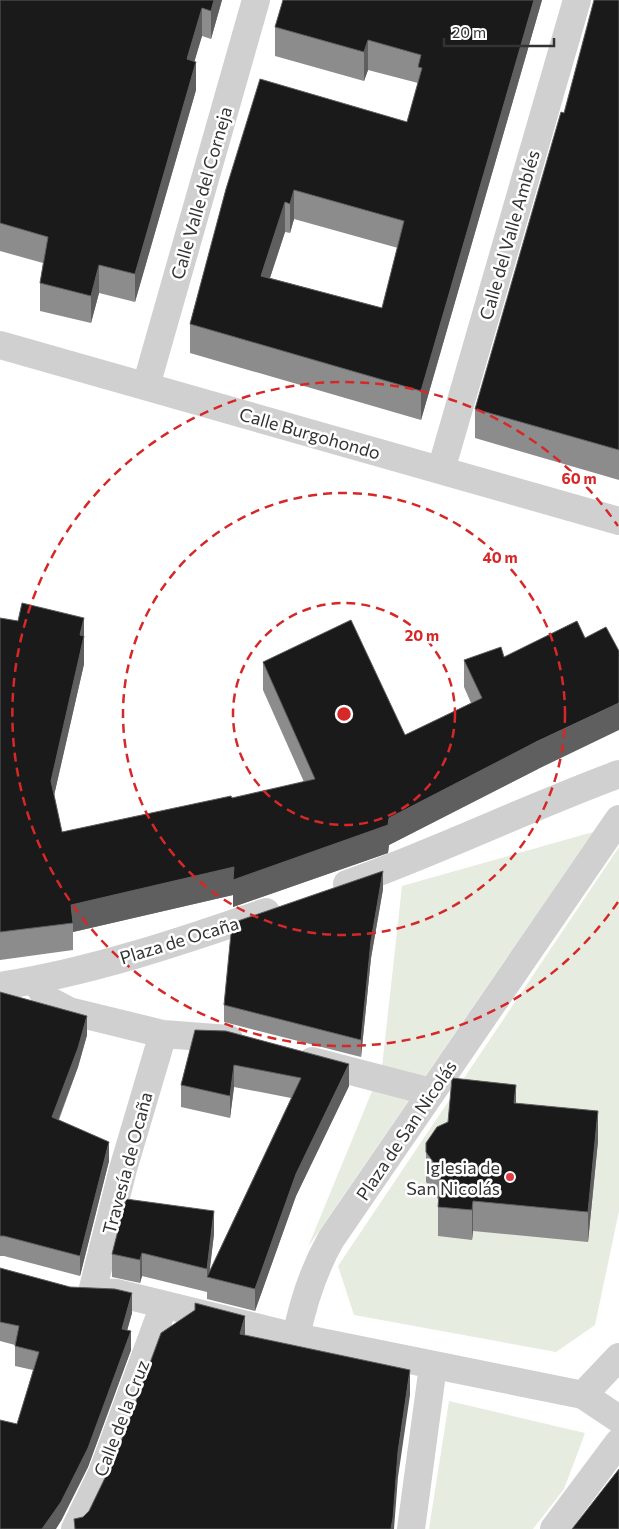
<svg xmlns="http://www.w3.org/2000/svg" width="619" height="1529" font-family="Commissioner,sans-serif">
<rect width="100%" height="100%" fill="#fff"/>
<path fill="#e6ecdf" d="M593,832L308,1247L382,1067L402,886Z
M619,847V1211L595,1325L556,1352L354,1315L338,1266Z
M449,1401L585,1433L564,1489L533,1529H429Z"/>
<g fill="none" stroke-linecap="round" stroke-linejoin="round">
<path stroke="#d0d0d0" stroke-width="28" d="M0,345L619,521
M146,386L256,0
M441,470L577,0
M347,884C439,851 527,808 619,774
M35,980L48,1000L69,1011L163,1034L229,1039
M0,986C90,972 180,942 266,912
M312,1061L431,1092
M92,1292L123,1169L163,1034
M96,1292L117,1293L296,1337L583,1395L619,1419
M296,1337C303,1302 313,1271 331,1239L619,819
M583,1395L619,1357
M75,1529L102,1473L164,1305
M411,1529L433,1366
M554,1529L619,1442"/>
</g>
<path fill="#8c8c8c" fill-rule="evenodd" d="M0,0H222L211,39L202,36L194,61L196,90L135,302L99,293L91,323L40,311V283L43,263L0,251Z
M283,0H542L421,420L190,353V324L226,189L407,122L418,83L368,70L364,81L275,56V27ZM294,219L398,248L382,308L270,278L285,232L290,233Z
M619,0V480L475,438V409L564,113Z
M0,618L18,621L84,618V664L54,795L62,832L232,798L304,782L263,690V662L405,735L471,703L464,687V660L538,769L389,845L388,853L233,907V895L73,932V950L0,960Z
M383,889L371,958L361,1057L224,1022V1005Z
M0,992L87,1035L78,1067L59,1120L109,1161L80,1276L4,1256H0Z
M195,1030L349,1086L296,1196L255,1311L207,1299V1291V1292L142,1276L140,1283L112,1277V1254L214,1234L209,1272L291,1098L234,1087L230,1118L181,1107V1085Z
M516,1103L598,1141L588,1242L473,1231L472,1240L438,1236V1199L426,1182V1143Z
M0,1268L132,1313L127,1330L131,1350L88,1467L61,1521L17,1424L33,1370L15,1366V1345L0,1341Z"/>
<path fill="#5f5f5f" d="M214,0H222L211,39V11Z
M534,0H542L421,420V391Z
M202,8V36L187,87V59Z
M368,40V70L364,81V52Z
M196,62V90L135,302V274Z
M294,190V219L290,233V204Z
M285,202V232L261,305V276Z
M99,265V293L91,323V296Z
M84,618V664L51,809V781Z
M619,703V730L538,769L389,845L388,853L233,907V895L73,932V923L71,905L389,818L538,741Z
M383,871V889L371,958L361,1057V1040L371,941Z
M87,1016V1035L78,1067L52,1136V1117Z
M349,1064V1086L296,1196L255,1311V1289L296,1174Z
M234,1065V1087L230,1118V1096Z
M516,1085V1114L514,1103Z
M598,1111V1141L588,1242V1212Z
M109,1142V1161L80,1276V1256Z
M473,1201V1231L472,1240V1210Z
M214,1211V1234L209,1277H207V1292V1269Z
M142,1253V1276L140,1283V1260Z
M132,1293V1313L122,1349V1329Z
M245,1316V1341L240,1334Z
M131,1331V1350L88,1467L61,1521L56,1529H42Z
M410,1370V1395L398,1477L394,1529H391L398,1452Z"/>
<path fill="#1a1a1a" stroke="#5f5f5f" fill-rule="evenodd" d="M0,0H214L211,11L202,8L187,59L196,62L135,274L99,265L91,296L40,283L48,237L0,223Z
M283,0H534L421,391L190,324L226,189L260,79L407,122L422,68L418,67L421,55L368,40L364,52L275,27ZM294,190L404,221L382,308L261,276L285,202L290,204Z
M594,0H619V450L475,409L561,112L564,113Z
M22,603L84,618L80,635L84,636L51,781L62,832L231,796L232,798L315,779L263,662L351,620L405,735L482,698L464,660L501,647L504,657L577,621L585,638L606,627L619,651V703L538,741L389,818L388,825L233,880L234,867L71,905L73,923L0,932V618L18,621Z
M383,871L371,941L361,1040L224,1005L232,923Z
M0,992L87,1016L78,1048L52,1117L109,1142L80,1256L4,1236H0Z
M195,1030L226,1031L349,1064L296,1174L255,1289L207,1277L301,1078L234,1065L230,1096L181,1085Z
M452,1078L516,1085L514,1103L598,1111L588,1212L473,1201L472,1210L438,1207L441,1173L426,1152V1143L437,1127L448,1122Z
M126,1199L214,1211L207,1269L142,1253L140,1260L112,1254Z
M0,1268L70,1287L115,1289L132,1293L122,1329L131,1331L88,1448L61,1502L42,1529H0V1420L17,1424L39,1352L15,1346L19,1326L0,1322Z
M195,1303L245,1316L240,1334L410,1370L398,1452L393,1518L391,1529H75L74,1519L83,1517L89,1511L116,1455L161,1333L195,1310Z
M619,1469V1529H572Z"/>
<g fill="none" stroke="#d62828" stroke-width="2.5" stroke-dasharray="9 6">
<circle cx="344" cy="714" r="111"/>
<circle cx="344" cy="714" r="221"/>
<path d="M618 902A332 332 0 1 1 618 526"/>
</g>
<circle fill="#e63946" stroke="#fff" stroke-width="2" cx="510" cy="1177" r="5"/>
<g text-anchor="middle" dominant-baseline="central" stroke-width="5" stroke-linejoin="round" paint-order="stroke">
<g font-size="18" fill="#333" stroke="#fff">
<text transform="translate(201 193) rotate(-74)">Calle Valle del Corneja</text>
<text transform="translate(509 235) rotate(-74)">Calle del Valle Amblés</text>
<text transform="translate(310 433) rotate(16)">Calle Burgohondo</text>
<text transform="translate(179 940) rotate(-17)">Plaza de Ocaña</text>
<text transform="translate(406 1130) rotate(-56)">Plaza de San Nicolás</text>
<text transform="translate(127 1163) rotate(-75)">Travesía de Ocaña</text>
<text transform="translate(121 1418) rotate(-69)">Calle de la Cruz</text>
</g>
<g font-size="18" fill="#333" stroke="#fff" text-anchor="end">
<text x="500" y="1167">Iglesia de<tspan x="500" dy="21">San Nicolás</tspan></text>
</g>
</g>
<circle cx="344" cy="714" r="8" fill="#d62828" stroke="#fff" stroke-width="2.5"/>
<g font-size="15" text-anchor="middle" font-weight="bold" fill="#d62828" stroke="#fff" stroke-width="5" stroke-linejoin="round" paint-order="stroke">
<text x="579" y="484">60 m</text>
<text x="500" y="563">40 m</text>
<text x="422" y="641">20 m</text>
</g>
<path d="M444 38v8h110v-8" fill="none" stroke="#333333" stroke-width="2.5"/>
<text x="452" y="38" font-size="15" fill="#333333" stroke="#ffffff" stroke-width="4" paint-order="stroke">20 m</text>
</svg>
